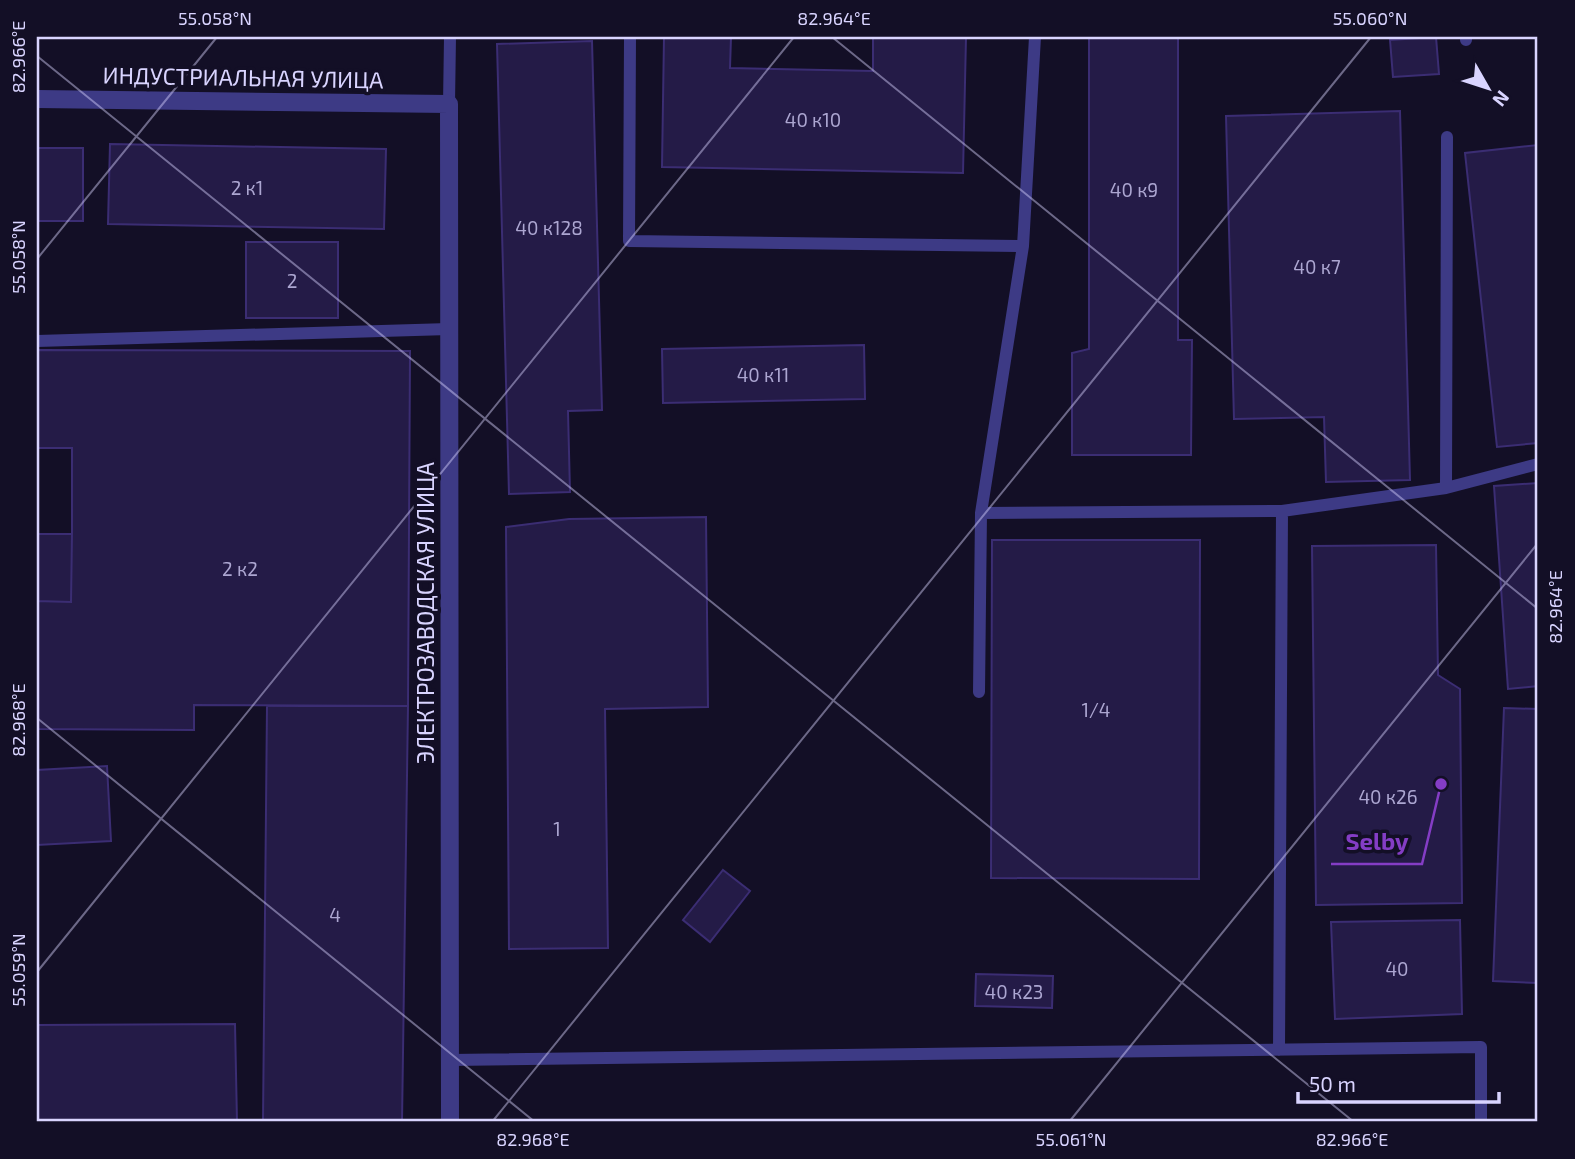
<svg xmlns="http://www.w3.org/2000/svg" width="1575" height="1159" font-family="'Exo 2',sans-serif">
<rect width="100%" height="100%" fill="#130f26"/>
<path fill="#241b47" stroke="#3b2d73" stroke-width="2" d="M664,37H731L730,68L873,71V37H966L963,173L662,167Z
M1089,37H1178V340H1192L1191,455H1072V353L1089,349Z
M1436,37L1439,74L1393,77L1390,40Z
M592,41L602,410L568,411L570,492L509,494L497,44Z
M1400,111L1410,480L1326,482L1324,417L1234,419L1226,116Z
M110,144L386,149L384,229L108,224Z
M1538,145V443L1497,447L1465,153Z
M37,148H83V221H37Z
M246,242H338V318H246Z
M864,345L865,399L663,403L662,349Z
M37,350L410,351L408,706L194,705V730L37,729V601L71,602L72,534V448H37Z
M1538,483V686L1508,689L1494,486Z
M706,517L708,707L605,709L608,948L509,949L506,527L569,519Z
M37,534H72L71,602L37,601Z
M992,540H1200L1199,879L991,878Z
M1436,545L1438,675L1460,689L1462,903L1316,905L1312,546Z
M267,706H408L402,1122H263Z
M1504,708L1538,709V983L1493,981Z
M107,766L111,841L37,845V770Z
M723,870L750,891L710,942L683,920Z
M1460,920L1462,1014L1335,1019L1331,922Z
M976,974L1053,976L1052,1008L975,1006Z
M235,1024L237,1122H37V1025Z"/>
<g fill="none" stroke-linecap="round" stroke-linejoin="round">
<path stroke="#3d3a85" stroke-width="12" d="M630,37L629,241L1023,246
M1466,37V40
M449,104L450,37
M37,341L449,329
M1446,488L1447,137
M981,513L1282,511L1446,488L1538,464
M979,692L981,513L1023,246L1035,37
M1279,1050L1282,511
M450,1060L1481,1047V1122"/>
<path stroke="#3d3a85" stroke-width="18" d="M37,99L449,104L450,1122"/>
</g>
<path fill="none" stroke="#d9d4ff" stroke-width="2" stroke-opacity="0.45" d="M832,37L1538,609M37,56L1354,1122M37,259L217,37M37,718L535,1122M37,972L794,37M492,1122L1371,37M1069,1122L1538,543"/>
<g text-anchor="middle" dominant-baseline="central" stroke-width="7" stroke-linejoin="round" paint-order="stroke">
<g font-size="19" fill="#aca6d1">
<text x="813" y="119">40 к10</text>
<text x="247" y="187">2 к1</text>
<text x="1134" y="189">40 к9</text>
<text x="549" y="227">40 к128</text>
<text x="1317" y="266">40 к7</text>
<text x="292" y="280">2</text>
<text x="763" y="374">40 к11</text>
<text x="240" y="568">2 к2</text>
<text x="1096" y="709">1/4</text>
<text x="1388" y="796">40 к26</text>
<text x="557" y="828">1</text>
<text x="335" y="914">4</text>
<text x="1397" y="968">40</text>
<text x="1014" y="991">40 к23</text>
</g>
<g font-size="23" fill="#d9d4ff" stroke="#130f26">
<text transform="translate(243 77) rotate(1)">ИНДУСТРИАЛЬНАЯ УЛИЦА</text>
<text transform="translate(425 613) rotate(-90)">ЭЛЕКТРОЗАВОДСКАЯ УЛИЦА</text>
</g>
</g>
<path fill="none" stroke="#843dc5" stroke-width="2.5" d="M1441 784L1422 864H1331"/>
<circle fill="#843dc5" stroke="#130f26" stroke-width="2.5" cx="1441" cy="784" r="7"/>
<g font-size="24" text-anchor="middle" font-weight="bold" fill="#843dc5" stroke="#130f26" stroke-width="7" stroke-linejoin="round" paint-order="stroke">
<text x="1377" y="850">Selby</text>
</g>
<rect width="1575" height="1159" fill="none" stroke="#130f26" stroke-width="77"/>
<g transform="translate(1488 88) rotate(129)" stroke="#130f26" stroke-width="5" paint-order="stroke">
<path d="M0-5L12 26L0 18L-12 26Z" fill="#d9d4ff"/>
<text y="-10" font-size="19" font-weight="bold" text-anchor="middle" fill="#d9d4ff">N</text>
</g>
<path d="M1298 1092v10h201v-10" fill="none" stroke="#d9d4ff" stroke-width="3.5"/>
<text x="1309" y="1092" font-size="21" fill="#d9d4ff" stroke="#130f26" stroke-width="5" paint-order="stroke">50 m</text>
<rect x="38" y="38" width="1498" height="1082" fill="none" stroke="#d9d4ff" stroke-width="2.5"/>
<g font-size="18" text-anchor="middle" fill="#d9d4ff">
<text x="215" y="25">55.058°N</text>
<text x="834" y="25">82.964°E</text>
<text x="1370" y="25">55.060°N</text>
<text transform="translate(19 57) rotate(-90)" y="6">82.966°E</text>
<text transform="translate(19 257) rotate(-90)" y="6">55.058°N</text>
<text transform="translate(1556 607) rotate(-90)" y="6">82.964°E</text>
<text transform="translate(19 720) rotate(-90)" y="6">82.968°E</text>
<text transform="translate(19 970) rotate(-90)" y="6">55.059°N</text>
<text x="533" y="1146">82.968°E</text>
<text x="1071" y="1146">55.061°N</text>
<text x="1352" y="1146">82.966°E</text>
</g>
</svg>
